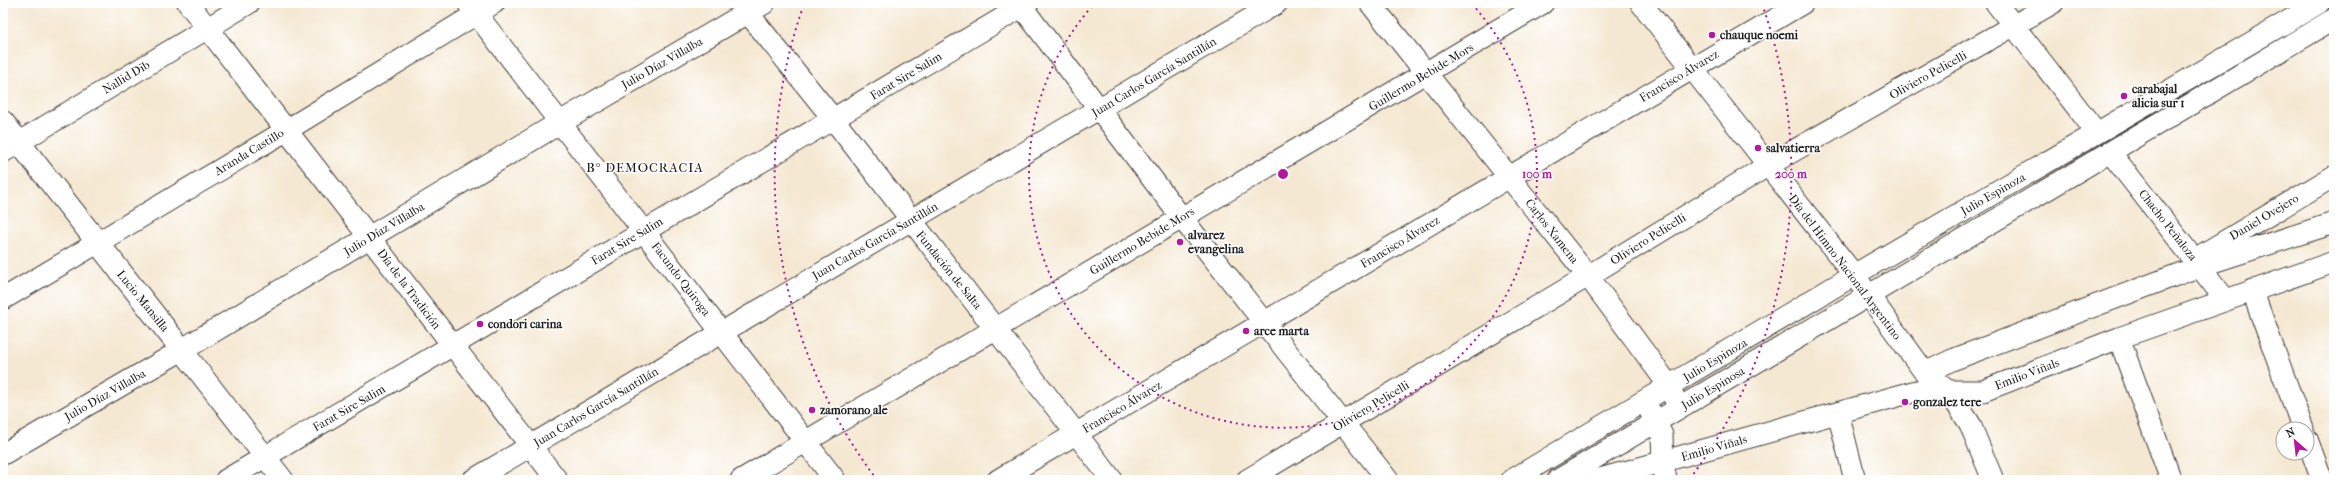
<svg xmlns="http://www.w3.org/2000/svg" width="2337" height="483" font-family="'IM FELL French Canon',serif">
<rect width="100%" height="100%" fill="#fff"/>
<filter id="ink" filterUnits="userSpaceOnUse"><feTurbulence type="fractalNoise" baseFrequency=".025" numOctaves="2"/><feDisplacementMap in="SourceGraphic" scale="8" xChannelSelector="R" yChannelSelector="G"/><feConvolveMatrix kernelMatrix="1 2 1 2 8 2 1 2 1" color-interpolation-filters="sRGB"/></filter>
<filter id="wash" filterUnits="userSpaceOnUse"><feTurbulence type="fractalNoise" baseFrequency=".012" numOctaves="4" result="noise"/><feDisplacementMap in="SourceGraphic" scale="16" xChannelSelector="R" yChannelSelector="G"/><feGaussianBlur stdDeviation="0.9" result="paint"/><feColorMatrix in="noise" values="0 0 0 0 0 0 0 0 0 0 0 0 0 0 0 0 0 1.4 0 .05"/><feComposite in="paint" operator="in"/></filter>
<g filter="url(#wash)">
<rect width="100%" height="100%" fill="#f5e8d2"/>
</g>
<g filter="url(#ink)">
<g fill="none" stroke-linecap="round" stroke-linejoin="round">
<g stroke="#3d3b37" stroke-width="23">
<path id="minor" d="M188,3L557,480
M468,3L835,480
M740,3L834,120L1112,480
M1019,3L1181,217L1388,480
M1370,3L1588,276L1670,387L1675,400
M1641,3L1854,275L1925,373L1948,391L1970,424L1993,480
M1996,3L2097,133
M3,152L249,3
M2110,152L2225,299
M2195,259L2334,176
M2252,290L2303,429
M3,299L287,130L494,3
M2119,338L2171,480
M1925,373L1952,360L2200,266L2334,223
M1650,411L1662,435L1663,463L1666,480
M1838,413L1855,480
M2307,439L2322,480
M3,454L182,350L283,480
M226,480L1028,3
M473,480L1277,3
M741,480L1543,3
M998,480L1803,3
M1247,480L1588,276L1767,166L2053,3
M1512,480L1854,275L2319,3
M1558,480L2334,19
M1596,480L1916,391H1983L2119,338L2334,262"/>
</g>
<g stroke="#3d3b37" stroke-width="24">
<path id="tertiary" d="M3,122L182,350L561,122L764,3"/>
</g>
<use href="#minor" stroke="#fff" stroke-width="21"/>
<use href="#tertiary" stroke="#fff" stroke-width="22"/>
</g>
</g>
<g fill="none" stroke="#b5179e" stroke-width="2" stroke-dasharray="2 4">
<path d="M1472 4A254 254 0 1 1 1094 4"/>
<path d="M877 480A508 508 0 0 1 804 4M1762 4A508 508 0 0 1 1689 480"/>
</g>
<g fill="#b5179e" stroke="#fff" stroke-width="1.5">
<circle cx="1712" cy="35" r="4"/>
<circle cx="2124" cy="96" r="4"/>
<circle cx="1758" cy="148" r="4"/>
<circle cx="1180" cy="242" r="4"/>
<circle cx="480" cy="324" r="4"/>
<circle cx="1246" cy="331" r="4"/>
<circle cx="1905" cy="402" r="4"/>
<circle cx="812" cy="410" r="4"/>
</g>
<g text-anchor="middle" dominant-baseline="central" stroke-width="3" stroke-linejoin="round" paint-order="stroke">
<g font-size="12" font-weight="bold" fill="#1c1c1c" stroke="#fff" text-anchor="start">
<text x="1720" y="35">chauque noemi</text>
<text x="2132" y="89">carabajal<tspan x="2132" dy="14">alicia sur 1</tspan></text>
<text x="1766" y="148">salvatierra</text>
<text x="1188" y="235">alvarez<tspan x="1188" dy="14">evangelina</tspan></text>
<text x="488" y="324">condori carina</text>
<text x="1254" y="331">arce marta</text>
<text x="1913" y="402">gonzalez tere</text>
<text x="820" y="410">zamorano ale</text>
</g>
<g font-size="12" fill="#1c1c1c" stroke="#fff">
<text transform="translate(662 63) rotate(-30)">Julio Díaz Villalba</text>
<text transform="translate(1928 75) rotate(-29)">Oliviero Pelicelli</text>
<text transform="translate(906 76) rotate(-31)">Farat Sire Salim</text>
<text transform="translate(1679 76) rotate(-31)">Francisco Álvarez</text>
<text transform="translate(126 77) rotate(-31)">Nallid Dib</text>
<text transform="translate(1154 77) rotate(-31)">Juan Carlos García Santillán</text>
<text transform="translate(1421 77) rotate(-31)">Guillermo Bebide Mors</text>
<text transform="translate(249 152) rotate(-31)">Aranda Castillo</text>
<text transform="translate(1993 194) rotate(-30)">Julio Espinoza</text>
<text transform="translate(2264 217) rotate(-31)">Daniel Ovejero</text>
<text transform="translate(2168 225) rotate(52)">Chacho Peñaloza</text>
<text transform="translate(384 229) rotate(-31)">Julio Díaz Villalba</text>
<text transform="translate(1552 231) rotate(52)">Carlos Xamena</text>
<text transform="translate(1648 239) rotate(-32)">Oliviero Pelicelli</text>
<text transform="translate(627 241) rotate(-31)">Farat Sire Salim</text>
<text transform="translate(875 241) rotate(-30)">Juan Carlos García Santillán</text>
<text transform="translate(1142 241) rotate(-31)">Guillermo Bebide Mors</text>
<text transform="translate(1400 242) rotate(-31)">Francisco Álvarez</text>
<text transform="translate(1845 267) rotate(53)">Día del Himno Nacional Argentino</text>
<text transform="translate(949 270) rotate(51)">Fundación de Salta</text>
<text transform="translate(681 279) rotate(53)">Facundo Quiroga</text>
<text transform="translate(409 289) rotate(53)">Día de la Tradición</text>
<text transform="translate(143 301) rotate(51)">Lucio Mansilla</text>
<text transform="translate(1715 360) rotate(-31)">Julio Espinoza</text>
<text transform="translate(2027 374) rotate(-21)">Emilio Viñals</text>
<text transform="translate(1713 388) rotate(-31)">Julio Espinosa</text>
<text transform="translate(105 395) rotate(-30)">Julio Díaz Villalba</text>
<text transform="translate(1371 406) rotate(-31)">Oliviero Pelicelli</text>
<text transform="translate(596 407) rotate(-31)">Juan Carlos García Santillán</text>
<text transform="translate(1122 407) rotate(-31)">Francisco Álvarez</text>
<text transform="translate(349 408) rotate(-30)">Farat Sire Salim</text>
<text transform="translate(1714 448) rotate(-16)">Emilio Viñals</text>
</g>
<g font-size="13" letter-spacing="1" fill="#1c1c1c" stroke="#fff">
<text x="645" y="167">B° DEMOCRACIA</text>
</g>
</g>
<circle cx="1283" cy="174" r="6" fill="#b5179e" stroke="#fff" stroke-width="2"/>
<g font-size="12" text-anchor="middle" font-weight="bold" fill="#b5179e" stroke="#fff" stroke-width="3" stroke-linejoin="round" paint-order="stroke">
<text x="1537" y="178">100 m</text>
<text x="1791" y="178">200 m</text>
</g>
<rect width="2337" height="483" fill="none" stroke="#fff" stroke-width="16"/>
<g transform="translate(2295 441) rotate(332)"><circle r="19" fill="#ffffff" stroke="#a4a4a4"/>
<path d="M0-3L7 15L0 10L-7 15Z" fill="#b5179e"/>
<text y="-6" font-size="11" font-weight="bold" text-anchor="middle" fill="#1c1c1c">N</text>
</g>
</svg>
